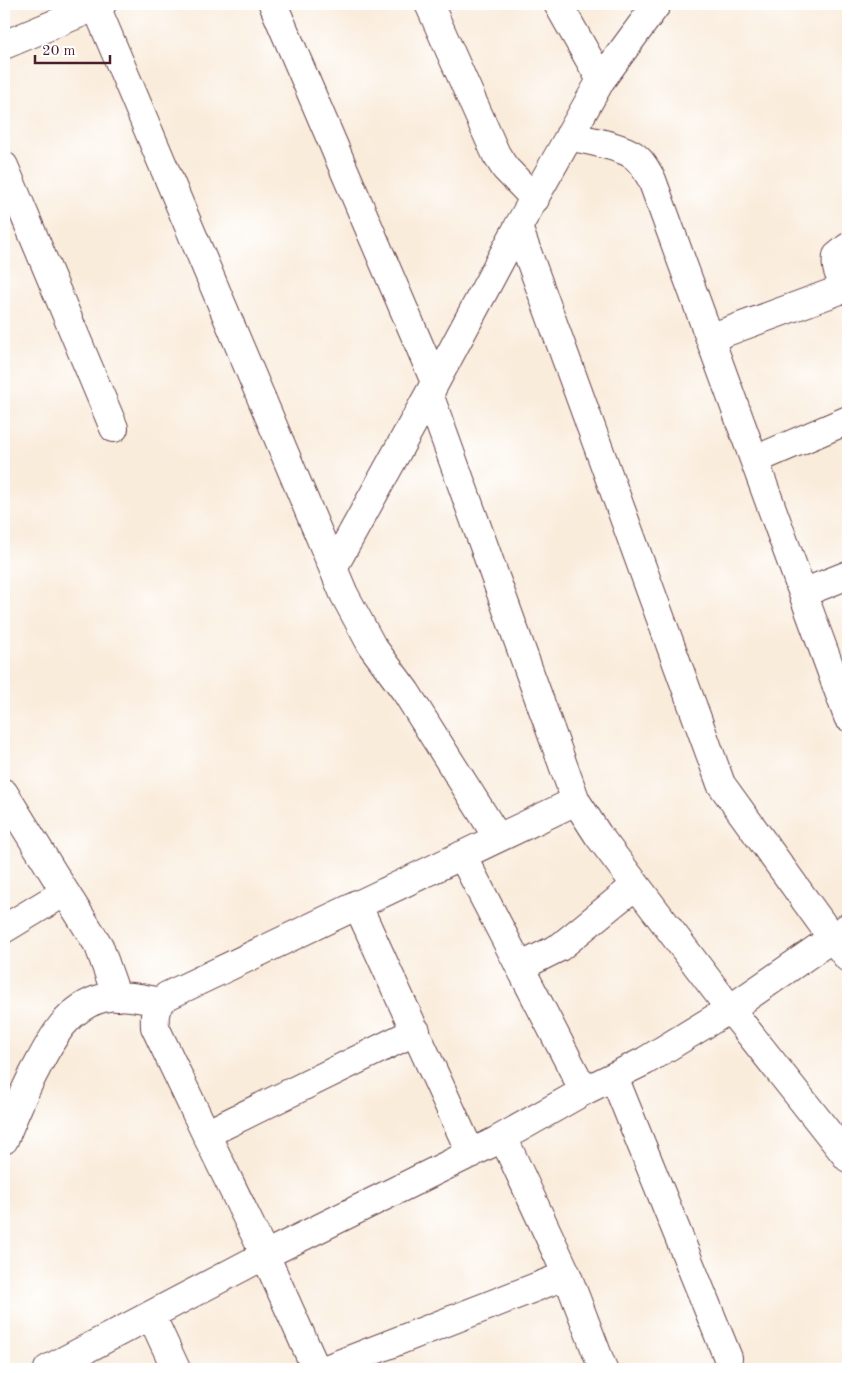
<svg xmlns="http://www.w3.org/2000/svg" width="852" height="1373" font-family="'Old Standard TT',serif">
  <rect width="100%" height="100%" fill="#fff"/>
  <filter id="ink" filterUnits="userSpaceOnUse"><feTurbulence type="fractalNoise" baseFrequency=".02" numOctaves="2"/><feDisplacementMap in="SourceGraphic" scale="10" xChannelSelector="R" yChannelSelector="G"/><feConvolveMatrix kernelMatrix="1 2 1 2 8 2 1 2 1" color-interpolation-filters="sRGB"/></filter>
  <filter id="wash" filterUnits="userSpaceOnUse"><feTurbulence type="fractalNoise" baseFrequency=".0096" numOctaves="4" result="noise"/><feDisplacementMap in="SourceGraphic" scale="20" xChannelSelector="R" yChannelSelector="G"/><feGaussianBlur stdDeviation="1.12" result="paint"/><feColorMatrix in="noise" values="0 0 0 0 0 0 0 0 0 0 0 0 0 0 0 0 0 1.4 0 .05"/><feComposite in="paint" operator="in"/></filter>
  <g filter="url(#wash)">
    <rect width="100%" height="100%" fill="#f9ecdb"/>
  </g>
  <g filter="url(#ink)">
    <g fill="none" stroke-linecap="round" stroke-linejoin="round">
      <defs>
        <path id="minor" d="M95,4L344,594L372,646L406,692L498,838
          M273,4L435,382
          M429,4L496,154L505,168L535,199
          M558,4L601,80
          M4,45L102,4
          M569,136C588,141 618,145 633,155C642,161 647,171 652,180L848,717
          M4,166L114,428
          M518,227L721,784L833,939L848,958
          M848,247L837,256C835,270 839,275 848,286
          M710,338L848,287
          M429,394L576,801L598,835L730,1009L848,1158
          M755,460L848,420
          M333,568L429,394L518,227L601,80L657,4
          M803,593L848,575
          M4,793L65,892L4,929
          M462,855L584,1091
          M65,892L99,946L117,997
          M357,904L471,1154
          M520,967L560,947L636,885
          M614,1077L728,1358
          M206,1134L416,1031
          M503,1137L567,1275L603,1369
          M4,1140C14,1115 24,1091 37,1067C52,1038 68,1007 103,998C122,994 141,998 160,1002
          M151,1315L176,1369
          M48,1369L265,1255L496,1141L584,1091L645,1061L730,1009L848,927
          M316,1369L265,1255L206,1134L155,1027C154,1013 155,1006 167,996L576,801
          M326,1369L567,1275"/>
      </defs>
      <!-- minor casing -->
      <use href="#minor" stroke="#643e45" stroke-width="30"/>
      <!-- minor -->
      <use href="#minor" stroke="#fff" stroke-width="28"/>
    </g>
  </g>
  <!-- margin -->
  <rect width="852" height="1373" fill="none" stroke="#fff" stroke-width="20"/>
  <!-- scale -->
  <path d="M35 55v8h75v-8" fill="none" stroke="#4a1f2b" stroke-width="2.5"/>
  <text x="42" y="55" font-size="15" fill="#4a1f2b" stroke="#ffffff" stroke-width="4" paint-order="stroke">20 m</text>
</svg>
